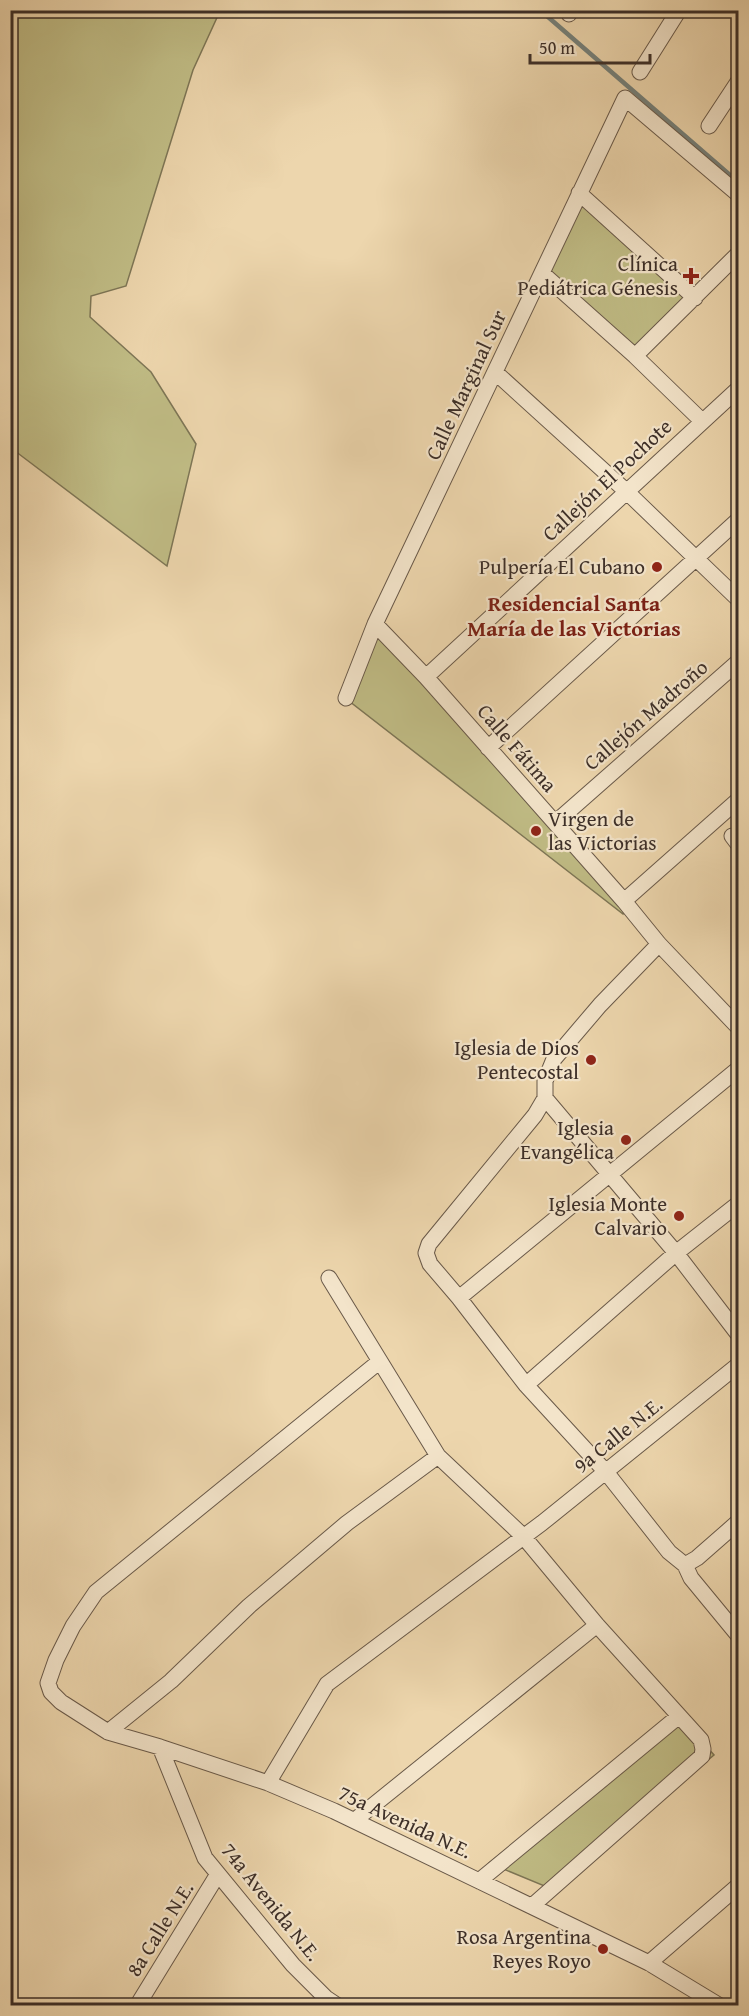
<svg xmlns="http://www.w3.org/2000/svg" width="749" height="2016" font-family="'Gentium Book Plus',serif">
  <rect width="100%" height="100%" fill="#edd6ad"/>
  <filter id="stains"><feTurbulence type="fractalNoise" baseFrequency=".00333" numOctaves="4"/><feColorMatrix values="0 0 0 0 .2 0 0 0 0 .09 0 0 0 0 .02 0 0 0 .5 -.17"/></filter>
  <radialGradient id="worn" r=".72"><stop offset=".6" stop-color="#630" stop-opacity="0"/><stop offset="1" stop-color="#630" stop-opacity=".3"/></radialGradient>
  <!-- green -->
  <path fill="#c0bc85" stroke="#7e7656" stroke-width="1.5" d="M12,10L220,11L193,70L126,286L91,296L90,317L151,372L196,444L167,566L11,448Z
    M578,196L695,298L635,356L543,274Z
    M379,628L626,904L623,914L349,701Z
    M677,1713L714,1755L554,1890L489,1863Z"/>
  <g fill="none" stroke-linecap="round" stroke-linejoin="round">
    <!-- stream -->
    <path stroke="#75817b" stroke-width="4.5" d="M540,10L738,182"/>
    <defs>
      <path id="minor" d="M569,14L571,10
        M640,72L679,10
        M709,126L738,82
        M579,193L695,298
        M542,273L635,356L702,421
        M635,356L738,254
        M495,372L626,491L738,599
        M375,624L426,677L624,901L659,944L738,1027
        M426,677L738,389
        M346,698L375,624L625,98L738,194
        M488,748L738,520
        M555,823L738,662
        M732,836L738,844
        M624,901L738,800
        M659,944L600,1005L554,1059L545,1081V1098L535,1115L429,1244L426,1253L430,1264L459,1298L526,1385L606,1472L669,1552L685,1565L691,1578L738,1635
        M545,1098L676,1253L738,1334
        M329,1278L438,1456L523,1536L597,1625L701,1740L703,1749L702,1756L532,1906
        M459,1298L738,1069
        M380,1361L96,1592L73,1626L56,1660L48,1683L51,1692L61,1702L108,1732L160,1747L268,1783L334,1811L649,1963L720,2006
        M526,1385L676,1253L738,1204
        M685,1565L697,1558L738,1522
        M108,1732L171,1681L249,1606L347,1523L438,1456
        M160,1747L205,1858L293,1965L326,1998L338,2006
        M268,1783L327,1684L542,1523L738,1365
        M355,1820L597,1625
        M479,1881L679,1716
        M649,1963L738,1886
        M137,2006L218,1874"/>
    </defs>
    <!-- minor casing -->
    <use href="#minor" stroke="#695949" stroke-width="17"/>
    <!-- minor -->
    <use href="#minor" stroke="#f3e4ca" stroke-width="15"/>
  </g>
  <!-- markers -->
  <g fill="#8f2418" stroke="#f3e4ca" stroke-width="2">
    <path d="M688 267h6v6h6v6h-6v6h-6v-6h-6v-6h6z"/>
    <circle cx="657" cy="567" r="6"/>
    <circle cx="536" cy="831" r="6"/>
    <circle cx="591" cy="1060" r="6"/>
    <circle cx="626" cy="1140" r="6"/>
    <circle cx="679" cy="1216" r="6"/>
    <circle cx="603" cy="1949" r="6"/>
  </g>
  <g text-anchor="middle" stroke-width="4.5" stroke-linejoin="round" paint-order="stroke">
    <!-- poi labels -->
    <g font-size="21" fill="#3d2f28" stroke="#f3e4ca" text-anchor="end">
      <text x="678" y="271">Clínica<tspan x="678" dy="24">Pediátrica Génesis</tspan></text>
      <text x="645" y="574">Pulpería El Cubano</text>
      <text x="548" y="826" text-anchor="start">Virgen de<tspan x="548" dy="24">las Victorias</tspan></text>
      <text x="579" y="1055">Iglesia de Dios<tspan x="579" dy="24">Pentecostal</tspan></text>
      <text x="614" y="1135">Iglesia<tspan x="614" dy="24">Evangélica</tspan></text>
      <text x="667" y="1211">Iglesia Monte<tspan x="667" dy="24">Calvario</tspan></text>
      <text x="591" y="1944">Rosa Argentina<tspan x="591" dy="24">Reyes Royo</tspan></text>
    </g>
    <!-- street labels -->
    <g font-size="21" fill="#3d2f28" stroke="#f3e4ca">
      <text transform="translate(466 385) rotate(-65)" y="7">Calle Marginal Sur</text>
      <text transform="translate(607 480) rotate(-43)" y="7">Callejón El Pochote</text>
      <text transform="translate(646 715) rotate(-41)" y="7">Callejón Madroño</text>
      <text transform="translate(517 748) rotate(49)" y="7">Calle Fátima</text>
      <text transform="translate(618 1435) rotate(-39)" y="7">9a Calle N.E.</text>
      <text transform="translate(405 1822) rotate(25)" y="7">75a Avenida N.E.</text>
      <text transform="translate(271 1902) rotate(51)" y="7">74a Avenida N.E.</text>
      <text transform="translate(160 1929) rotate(-58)" y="7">8a Calle N.E.</text>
    </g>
    <!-- neighbourhood labels -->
    <g font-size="22" font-weight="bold" fill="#7a1f14" stroke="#f3e4ca">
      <text x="574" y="611">Residencial Santa<tspan x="574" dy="25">María de las Victorias</tspan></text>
    </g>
  </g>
  <!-- margin -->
  <rect width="749" height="2016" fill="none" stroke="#edd6ad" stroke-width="36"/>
  <rect x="12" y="12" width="725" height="1992" fill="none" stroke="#3d2f28" stroke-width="3"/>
  <rect x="18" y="18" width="713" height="1980" fill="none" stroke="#3d2f28" stroke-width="1.5"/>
  <!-- scale -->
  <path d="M530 54v9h120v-9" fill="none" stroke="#3d2f28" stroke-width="3"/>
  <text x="539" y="54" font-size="18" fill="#3d2f28" stroke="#f3e4ca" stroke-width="4.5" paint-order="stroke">50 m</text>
  <rect width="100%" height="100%" filter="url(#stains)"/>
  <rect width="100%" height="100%" fill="url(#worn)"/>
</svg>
